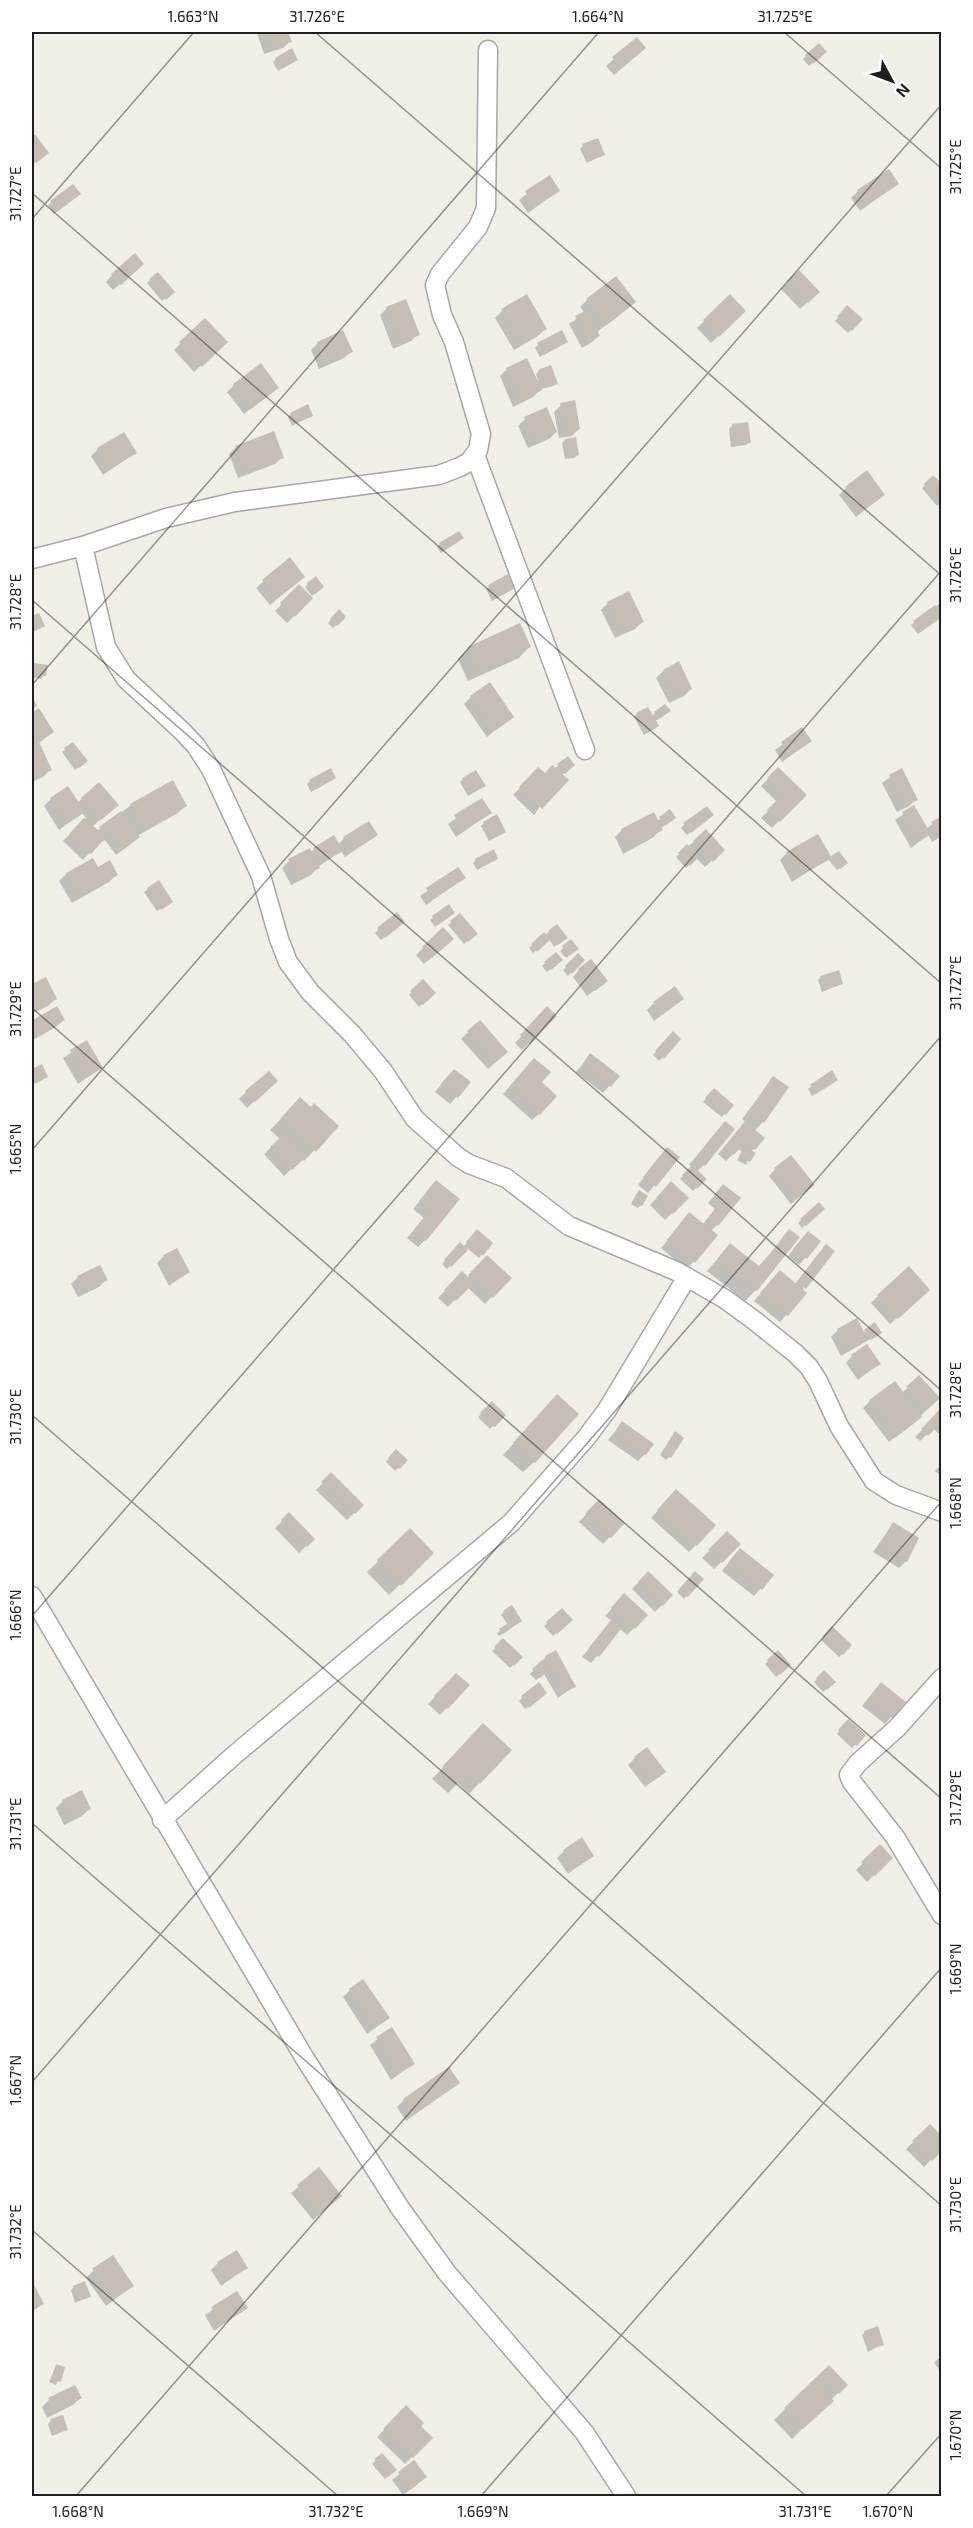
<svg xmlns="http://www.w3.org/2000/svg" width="973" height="2528" font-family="'Exo 2',sans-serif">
  <rect width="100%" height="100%" fill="#f1eee6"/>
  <!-- shadow -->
  <path fill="#0003" d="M259,32H287L290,41L283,48L264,54L257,33Z
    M637,39V55L614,75L606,66Z
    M819,45L825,52L809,66L803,59Z
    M276,59L296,60L278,71L273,62Z
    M34,137L44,156L32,164V139Z
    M583,146L603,154L587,163L580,149Z
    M549,177L558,191L528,213L519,200Z
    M897,184L860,211L851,198L858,191Z
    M72,186L76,197L54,214L48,205Z
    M135,271L113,290L106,282L112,275Z
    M799,272L818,292L800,309L781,289Z
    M158,274L173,292L162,301L147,283Z
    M526,296L545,329L538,336L514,350L495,318L502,311Z
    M730,296L744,311L711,343L697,328Z
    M587,300L627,309L597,332L599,335L592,342L582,348L569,324L585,313L580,307Z
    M847,307L861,319L848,333L835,321Z
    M387,308L418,334L411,341L393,349L380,315Z
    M205,320L226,342L194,372L174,350Z
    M566,342L540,357L535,348L538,345Z
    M318,343L351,351L344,358L319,369L311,350Z
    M526,360L536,381L538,380L536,374L539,371L556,383L553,386L541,389L533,397L513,407L500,376L507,369Z
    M234,385L277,388L244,414L227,392Z
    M561,405L579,429L572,436L559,438L554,412Z
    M291,414L312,415L292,426L288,417Z
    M525,419L556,432L549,439L528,448L518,426Z
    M732,426L749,442L746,445L731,447L729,429Z
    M565,440L578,455L574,458L565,459L562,443Z
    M236,447L282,457L275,464L238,478L229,454Z
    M98,449L135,453L103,475L91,456Z
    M933,478L942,502L937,506L922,488Z
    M846,488L883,495L856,517L839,495Z
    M462,538L441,553L437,547L440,544Z
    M289,559L296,583L270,605L256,588Z
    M507,576L514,588L492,601L486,589Z
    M308,584L319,590L312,596L305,587Z
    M299,586L311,598L287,623L275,611Z
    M942,602V615L918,634L911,625Z
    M608,603L642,622L635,629L615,638L601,610Z
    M339,611L344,617L333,628L328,623Z
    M38,615L40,628L33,632L32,618Z
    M529,647L519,658L468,681L458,659L469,648Z
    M34,664L44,675L41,679L32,677V667Z
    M663,671L691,689L684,696L669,703L656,678Z
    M471,697L512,717L487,737L464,704Z
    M39,710L52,732L38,744L50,770L43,777L32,782V747L34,746L32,741V715Z
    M655,713L666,714L654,722L657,726L654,729L644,735L634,717L637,714L652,717Z
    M802,730L810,741L782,762L775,750Z
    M73,744L83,764L75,770L62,752Z
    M573,765L562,775L534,815L513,795L538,769L544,775L558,766Z
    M778,769L804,795L772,828L761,818L777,802L761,786Z
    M901,770L916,799L909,806L897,812L882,783Z
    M335,778L311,792L307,784L310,781Z
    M463,779L484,786L468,796L460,782Z
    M51,799L77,803L82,799L110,811L92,827L97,831L131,805L185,806L178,813L137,836L131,844L116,855L105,840L98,844L83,860L63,841L86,818L82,813L59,830L44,806Z
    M482,800L490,813L456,837L448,824Z
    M914,807L926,829L942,817V836L932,842L928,835L911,848L895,820Z
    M670,812L671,821L661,828L654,837L623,854L615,837L622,830L653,814L657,821Z
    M709,818L687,835L681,828L684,825Z
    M484,823L501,834L489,841L481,826Z
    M706,831L723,850L705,867L696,858L686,868L676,857Z
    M376,835L345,857L341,851L318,867L311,875L291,885L282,868L289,861L310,850L311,852L314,849L338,845L344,838Z
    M817,836L831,859L839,853L843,866L837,870L828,859L792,882L780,860L787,853Z
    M92,860L97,869L116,875L109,882L72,903L59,881L66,874Z
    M476,860L493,861L477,870L473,863Z
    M458,869L464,878L426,905L420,896Z
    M158,882L168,904L157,911L144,892Z
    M396,914L400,925L381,940L375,933Z
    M460,915L476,934L464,944L448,925Z
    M450,916L435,927L430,920L433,917Z
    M443,929L445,946L424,964L416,955Z
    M549,932L563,940L554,947L549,939L533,953L529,948Z
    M571,941L574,952L566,958L560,951Z
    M556,954L561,960L547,972L542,966Z
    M578,955L583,960L568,976L563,970Z
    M579,970L599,987L587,996L573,977Z
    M821,977L841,984L822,992L818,980Z
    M45,979L55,999L48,1006L32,1014V986Z
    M423,981L434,993L419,1007L409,995Z
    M682,999L654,1021L647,1010L654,1003Z
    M547,1009L555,1016L522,1050L515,1043Z
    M63,1020L56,1027L33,1040L32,1023L34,1021Z
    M479,1022L499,1059L488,1069L461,1039Z
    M673,1034L679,1039L659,1061L653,1055Z
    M87,1042L101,1068L78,1084L63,1058Z
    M591,1055L618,1076L603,1093L576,1072Z
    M528,1067L540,1082L539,1114L532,1120L503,1094Z
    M33,1070L46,1077L35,1084L32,1077Z
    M831,1073L833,1083L812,1096L808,1089Z
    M447,1077L469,1083L450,1104L435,1092Z
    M773,1078L763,1122L754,1131L763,1138L751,1152L746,1165L737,1160L742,1152L738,1149L726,1161L718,1154L746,1122L742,1119Z
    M269,1088L247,1108L239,1099L246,1092Z
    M714,1090L732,1105L722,1117L703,1102Z
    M290,1110L337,1127L304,1161L302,1159L284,1176L264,1154L280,1139L270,1130Z
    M718,1130L704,1165L696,1172L704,1179L693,1191L680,1179L692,1167L689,1165Z
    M661,1156L678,1157L648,1193L638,1185Z
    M775,1169L813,1185L791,1204L769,1176Z
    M436,1182L425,1240L418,1247L407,1238L424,1218L413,1209Z
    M672,1183L687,1198L665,1220L650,1205Z
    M723,1186L717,1225L711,1231L716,1236L687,1269L661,1248L683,1221L702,1225L715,1209L708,1203Z
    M636,1195L641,1205L638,1208L631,1204Z
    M819,1204L823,1209L802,1228L798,1223Z
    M477,1231L491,1244L479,1258L467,1248L447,1269L442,1264L460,1244L463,1247Z
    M790,1231L756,1290L745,1301L707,1271L730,1245L758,1267Z
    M801,1240L819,1242L799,1265L788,1256Z
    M819,1253L802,1291L805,1293L780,1322L754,1301L773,1279L795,1284Z
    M164,1256L188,1272L169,1286L157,1263Z
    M487,1257L509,1278L485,1304L467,1287L448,1307L438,1298L462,1273L467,1278Z
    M78,1277L106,1280L99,1287L78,1297L71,1284Z
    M878,1296L921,1297L890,1324L871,1303Z
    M838,1330L863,1333L865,1331L877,1335L841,1356L831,1337Z
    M852,1356L879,1363L858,1380L846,1363Z
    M919,1377L938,1398L913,1424L889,1442L863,1408L870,1401L902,1393Z
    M492,1403L504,1415L490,1429L478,1417Z
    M547,1407L534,1462L523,1472L503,1455Z
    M942,1410V1437L933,1428L920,1441L915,1437Z
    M622,1423L645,1454L638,1461L608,1440Z
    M673,1436L669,1457L666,1460L660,1455Z
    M396,1451L406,1460L395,1471L386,1462Z
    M942,1464V1477L935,1471Z
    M331,1475L362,1505L347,1520L316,1490Z
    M669,1498L696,1545L689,1552L651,1518Z
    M599,1501L623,1523L603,1544L579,1522Z
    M289,1514L313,1539L299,1553L275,1528Z
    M893,1524L906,1561L899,1568L873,1552Z
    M410,1530L432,1553L389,1595L367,1572Z
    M727,1533L739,1544L714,1569L702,1558Z
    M733,1557L772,1575L754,1596L722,1571Z
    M648,1573L671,1596L655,1612L632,1589Z
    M695,1573L702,1579L684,1599L677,1592Z
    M620,1600L646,1615L627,1635L620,1629L591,1663L582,1657L612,1621L605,1616Z
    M561,1610L571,1620L553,1636L544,1626Z
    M504,1612L517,1623L499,1636L497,1633L508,1625L501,1615Z
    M832,1629L850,1646L839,1657L821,1640Z
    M503,1640L521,1657L510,1668L492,1651Z
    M546,1657L574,1686L558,1698L544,1674L536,1680L530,1674Z
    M768,1661L789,1665L776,1677L765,1664Z
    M824,1672L834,1682L823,1692L814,1682Z
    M456,1675L468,1685L440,1715L428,1704Z
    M539,1685L543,1696L525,1709L519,1701Z
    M874,1691L904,1702L885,1724L862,1706Z
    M848,1721L864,1735L852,1748L837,1734Z
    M473,1736L479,1783L469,1794L458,1783L448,1793L432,1779Z
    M635,1758L657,1778L645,1787L628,1765Z
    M63,1801L89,1809L82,1816L64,1825L56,1808Z
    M880,1846L891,1858L867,1882L856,1870Z
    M564,1851L592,1855L568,1874L557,1858Z
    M350,1990L388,2018L367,2034L343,1997Z
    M391,2029L413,2064L391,2080L370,2045Z
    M458,2083L406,2121L397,2107L404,2100Z
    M930,2126L942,2149L924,2167L906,2149Z
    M319,2170L333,2203L313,2220L291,2193Z
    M218,2263L246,2268L221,2286L211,2270Z
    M93,2271L132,2286L106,2306L86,2278Z
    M32,2284L42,2304L32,2312Z
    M74,2287L89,2296L75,2303L71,2290Z
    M237,2293L246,2308L214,2331L205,2315Z
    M865,2332L882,2344L868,2352L862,2335Z
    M941,2356H942V2373L934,2363Z
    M57,2365L63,2368L56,2385L49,2382Z
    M829,2367L846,2385L792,2439L774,2420Z
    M80,2398L73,2405L47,2418L42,2407L49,2400Z
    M406,2408L419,2426L431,2438L405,2464L377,2437Z
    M51,2421L66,2430L52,2436L48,2424Z
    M382,2455L395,2469L385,2479L372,2464Z
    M414,2462L418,2484L403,2495L392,2480Z"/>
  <!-- building -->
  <path fill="#c6bdb5" d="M265,32H288L292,42L271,48Z
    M637,37L646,48L621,69L612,57Z
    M819,43L827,52L813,64L805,55Z
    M292,48L298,60L282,69L275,58Z
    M35,134L49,153L36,163L32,156V137Z
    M598,138L605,155L590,161L582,144Z
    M889,169L899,184L867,205L857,190Z
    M550,175L560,191L535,207L525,191Z
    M73,184L81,194L57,212L50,201Z
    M135,253L144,264L121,285L111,274Z
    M799,270L820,292L808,303L787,281Z
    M158,272L175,292L166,300L149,279Z
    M616,276L636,302L607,325L586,299Z
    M527,294L547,329L521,344L501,309Z
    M730,294L746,311L719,337L703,320Z
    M406,299L420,335L400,343L386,307Z
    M847,305L863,319L852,331L837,317Z
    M587,310L600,336L589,342L575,316Z
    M205,318L228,342L202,367L179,342Z
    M343,330L353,352L326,364L317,342Z
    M562,330L568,342L544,355L537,343Z
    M527,358L542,390L521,401L506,368Z
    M261,363L279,388L251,409L233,384Z
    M551,365L558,384L545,388L538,370Z
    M575,400L580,429L566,432L560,403Z
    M308,404L313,416L295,424L290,413Z
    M547,407L557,432L535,442L524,417Z
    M748,422L751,443L734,445L732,424Z
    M274,431L284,458L245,472L235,446Z
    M124,432L137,453L110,469L97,448Z
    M576,437L579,455L568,457L565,439Z
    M867,470L885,495L863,511L845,487Z
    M933,475L942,484V504L924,484Z
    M459,531L464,538L444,551L439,543Z
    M290,557L305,577L277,599L262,580Z
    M508,574L515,588L495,599L488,585Z
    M316,576L324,587L315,594L307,583Z
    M299,584L313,598L295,617L280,603Z
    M629,591L644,622L622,632L607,602Z
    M935,605L942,617L921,632L913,621Z
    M339,609L346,617L337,626L330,619Z
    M39,613L45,626L37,630L32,616Z
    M520,623L531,647L479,672L468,647Z
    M679,661L692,689L677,697L663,670Z
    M34,663L48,665L46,676L32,674Z
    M490,682L514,717L495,731L470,696Z
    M32,695L37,706L32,709Z
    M665,704L671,711L659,719L654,712Z
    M648,707L659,726L647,733L636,713Z
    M39,708L54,732L42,740L32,723V713Z
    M802,727L812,741L790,756L781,742Z
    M39,742L52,770L37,777L32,765V746Z
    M73,742L88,761L79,768L64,748Z
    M568,756L575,765L565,774L557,764Z
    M552,765L569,780L542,809L519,787L538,767L545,773Z
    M778,767L807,795L780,822L767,810L783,794L767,778Z
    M331,768L336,778L315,790L309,780Z
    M902,768L918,800L904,806L889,775Z
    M476,770L486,786L471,794L462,778Z
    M173,780L187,806L144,830L130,804Z
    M99,782L119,805L101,820L81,798Z
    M68,786L85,812L67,824L50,798Z
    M482,798L492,813L463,831L454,815Z
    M914,805L931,834L918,842L902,812Z
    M707,806L714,815L691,833L683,823Z
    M670,809L676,818L665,826L659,817Z
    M121,811L140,837L124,849L113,834L106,838L99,827Z
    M654,812L663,830L630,848L621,829Z
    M497,814L506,832L493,839L483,822Z
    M942,816V834L939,836L931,822Z
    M84,818L106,837L91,854L69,834Z
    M369,821L378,835L352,852L343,837Z
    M706,829L725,850L713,862L693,841Z
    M818,834L832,858L800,876L786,852Z
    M334,835L343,851L322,863L313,848Z
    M687,844L699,857L690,866L678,853Z
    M310,848L320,868L298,879L288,859Z
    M494,849L498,859L480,868L475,859Z
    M839,851L848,863L840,869L831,856Z
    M93,858L98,867L110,860L118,875L79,897L66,873Z
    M458,867L466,878L433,899L426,888Z
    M159,880L173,902L161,910L147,888Z
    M449,904L455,913L438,925L432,916Z
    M397,912L405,922L385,938L377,928Z
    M460,913L478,934L468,942L450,921Z
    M557,924L568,938L558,945L548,931Z
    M443,927L454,939L432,958L422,947Z
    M544,932L550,940L537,952L531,944Z
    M571,939L579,949L569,956L562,946Z
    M556,952L563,960L551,970L544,962Z
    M578,953L585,960L572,974L565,966Z
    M591,959L608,981L595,991L578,969Z
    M839,970L843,984L825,990L820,976Z
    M46,977L57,999L32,1012V993L34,992L32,984Z
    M423,979L436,993L423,1005L410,991Z
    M675,986L684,999L662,1015L653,1002Z
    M57,1006L65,1020L41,1034L33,1020Z
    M547,1006L557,1016L530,1044L520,1035Z
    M480,1020L508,1052L495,1063L467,1031Z
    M673,1031L681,1039L664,1059L655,1051Z
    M87,1040L103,1068L85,1078L70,1050Z
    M590,1053L620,1076L611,1087L582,1065Z
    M534,1058L551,1072L542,1082L557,1096L540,1115L509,1087Z
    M42,1064L48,1077L38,1082L32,1069Z
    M454,1069L471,1082L458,1098L441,1084Z
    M832,1070L838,1080L816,1094L810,1085Z
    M269,1071L278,1081L255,1102L245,1091Z
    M773,1076L789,1087L764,1123L748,1112Z
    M714,1088L734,1105L726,1115L705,1098Z
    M300,1097L311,1107L314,1103L339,1126L316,1152L280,1119Z
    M725,1121L735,1129L705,1166L695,1158Z
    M745,1121L765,1138L755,1150L745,1142L734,1155L724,1147Z
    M284,1134L306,1157L292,1170L270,1147Z
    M667,1147L680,1157L656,1187L643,1177Z
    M745,1147L756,1153L750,1162L739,1156Z
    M791,1155L815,1185L798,1198L774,1168Z
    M692,1165L707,1179L697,1189L682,1175Z
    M436,1180L460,1199L426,1241L413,1231L430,1210L419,1201Z
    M671,1181L689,1198L673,1214L656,1198Z
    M723,1184L741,1198L718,1226L708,1218L721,1201L714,1195Z
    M639,1190L648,1196L642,1206L633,1200Z
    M819,1202L825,1209L806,1226L800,1219Z
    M689,1212L718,1235L695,1263L667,1240Z
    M477,1229L493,1243L483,1256L466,1242Z
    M789,1229L800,1237L757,1291L717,1259L730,1243L760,1267Z
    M808,1231L821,1241L807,1259L793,1249Z
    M460,1242L468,1250L451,1267L444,1260Z
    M826,1244L835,1251L806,1289L797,1282Z
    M177,1248L190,1272L177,1280L163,1255Z
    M487,1255L512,1278L493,1298L468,1275Z
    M100,1265L108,1280L85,1291L77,1276Z
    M909,1266L930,1290L898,1319L877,1295Z
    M780,1270L807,1293L788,1316L760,1293Z
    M462,1271L474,1283L456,1301L444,1290Z
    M857,1318L868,1340L848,1351L837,1329Z
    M875,1322L882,1333L871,1340L864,1330Z
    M867,1344L881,1364L865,1374L851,1355Z
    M919,1375L940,1398L927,1410L906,1387Z
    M895,1381L922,1417L896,1437L869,1400Z
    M557,1394L579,1414L535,1463L513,1443Z
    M492,1401L506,1415L495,1427L480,1413Z
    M942,1407V1422L928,1436L921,1429Z
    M622,1421L654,1444L646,1455L614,1433Z
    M675,1431L684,1438L671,1458L662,1452Z
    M396,1449L408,1460L400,1469L388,1458Z
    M331,1472L364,1505L355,1514L321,1482Z
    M676,1489L716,1525L697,1546L657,1510Z
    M599,1499L625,1523L611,1538L585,1514Z
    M289,1512L315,1539L307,1547L281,1520Z
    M893,1522L919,1538L907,1562L879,1545Z
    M410,1528L434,1553L401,1586L377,1560Z
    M727,1531L741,1544L722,1563L708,1550Z
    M740,1548L774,1575L762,1590L728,1563Z
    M648,1571L673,1595L663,1606L638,1582Z
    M695,1571L704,1579L688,1597L679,1589Z
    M624,1593L648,1615L635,1629L611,1608Z
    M512,1605L522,1621L503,1634L499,1629L511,1621L503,1611Z
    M562,1608L573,1620L557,1634L546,1622Z
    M611,1620L621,1629L599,1657L588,1649Z
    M832,1626L852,1645L843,1655L823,1636Z
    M503,1638L523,1657L514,1666L494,1647Z
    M556,1650L576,1687L565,1692L545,1656Z
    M778,1650L791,1665L780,1675L767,1660Z
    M542,1660L551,1669L540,1678L532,1669Z
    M824,1670L836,1682L827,1690L816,1678Z
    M456,1673L470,1685L448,1709L434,1696Z
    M539,1682L547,1693L529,1708L521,1696Z
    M881,1682L906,1702L893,1718L868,1699Z
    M848,1719L866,1735L857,1746L838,1730Z
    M483,1723L512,1750L480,1784L470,1773L460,1784L442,1767Z
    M647,1747L666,1772L652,1782L634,1757Z
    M82,1790L91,1809L71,1819L62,1800Z
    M582,1837L594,1856L576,1868L563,1850Z
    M880,1844L893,1858L875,1876L861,1862Z
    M363,1979L390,2018L375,2028L349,1989Z
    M392,2027L415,2064L398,2074L376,2037Z
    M449,2067L460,2083L414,2115L403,2099Z
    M930,2124L942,2136V2151L932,2161L912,2141Z
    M319,2167L342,2196L320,2214L297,2185Z
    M237,2250L248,2268L228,2280L217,2262Z
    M113,2255L134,2286L113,2300L92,2269Z
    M32,2281L44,2304L32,2310Z
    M85,2281L91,2297L79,2301L73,2286Z
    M237,2291L248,2308L222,2325L211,2307Z
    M878,2326L884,2345L871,2349L864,2331Z
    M56,2364L65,2367L61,2382L51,2379Z
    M829,2365L848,2385L839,2394L825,2379L819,2385L834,2401L803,2429L784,2408Z
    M75,2385L82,2398L55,2412L48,2398Z
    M406,2405L424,2423L421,2426L433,2438L413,2458L383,2429Z
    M63,2415L68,2430L55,2434L50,2419Z
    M382,2453L397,2470L388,2477L374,2459Z
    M414,2460L427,2477L411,2489L398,2472Z"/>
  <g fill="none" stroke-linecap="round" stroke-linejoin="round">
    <defs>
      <path id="street" d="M475,455L585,750
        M83,546L166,518L235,502L439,475L460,467L469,462L478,450L481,434L454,342L442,315L435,285L440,274L478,227L486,208L488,50
        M32,559L83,546L106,647L126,679L183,732L196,746L211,769L261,876L279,939L288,962L310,992L352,1034L383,1071L415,1119L458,1157L469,1164L506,1178L569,1226L676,1271L725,1299L755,1321L795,1353L809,1367L818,1381L839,1426L874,1481L896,1495L942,1512
        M32,1596L304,2057L400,2208L447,2273L584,2432L626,2496
        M942,1678L897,1728L858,1763L849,1775L852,1782L895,1837L942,1915
        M162,1820L232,1757L511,1523L586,1438L607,1410L687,1277"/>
    </defs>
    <!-- street casing -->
    <use href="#street" stroke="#a7a7a7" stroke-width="21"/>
    <!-- street -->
    <use href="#street" stroke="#fff" stroke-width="18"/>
  </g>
  <!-- ticks -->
  <path fill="none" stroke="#202020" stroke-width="1.5" stroke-opacity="0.45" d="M315,32L942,576M784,32L942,169M32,193L942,984M32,219L194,32M32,600L942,1391M32,685L599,32M32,1008L942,1799M32,1150L942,104M32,1415L942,2206M32,1616L942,570M32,1823L806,2496M32,2082L942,1035M32,2230L338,2496M76,2496L942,1501M481,2496L942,1967M886,2496L942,2433"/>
  <!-- border -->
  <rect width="973" height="2528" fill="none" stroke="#ffffff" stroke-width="66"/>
  <!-- north arrow -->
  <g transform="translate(892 81) rotate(131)" stroke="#ffffff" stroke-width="4.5" paint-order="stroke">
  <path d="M0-4.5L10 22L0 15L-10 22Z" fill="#202020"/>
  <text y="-9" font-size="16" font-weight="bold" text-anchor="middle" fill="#202020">N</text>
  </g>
  <rect x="33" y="33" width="907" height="2462" fill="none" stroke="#202020" stroke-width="2"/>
  <g font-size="15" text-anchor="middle" fill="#202020">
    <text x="193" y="22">1.663°N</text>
    <text x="317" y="22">31.726°E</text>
    <text x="598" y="22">1.664°N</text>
    <text x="785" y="22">31.725°E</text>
    <text transform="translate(956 167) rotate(-90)" y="5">31.725°E</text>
    <text transform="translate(16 194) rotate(-90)" y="5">31.727°E</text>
    <text transform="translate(956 575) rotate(-90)" y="5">31.726°E</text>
    <text transform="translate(16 602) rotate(-90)" y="5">31.728°E</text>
    <text transform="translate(956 983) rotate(-90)" y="5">31.727°E</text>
    <text transform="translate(16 1009) rotate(-90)" y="5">31.729°E</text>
    <text transform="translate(16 1149) rotate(-90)" y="5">1.665°N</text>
    <text transform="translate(956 1390) rotate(-90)" y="5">31.728°E</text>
    <text transform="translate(16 1417) rotate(-90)" y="5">31.730°E</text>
    <text transform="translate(956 1503) rotate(-90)" y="5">1.668°N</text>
    <text transform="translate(16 1615) rotate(-90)" y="5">1.666°N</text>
    <text transform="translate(956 1798) rotate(-90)" y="5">31.729°E</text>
    <text transform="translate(16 1824) rotate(-90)" y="5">31.731°E</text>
    <text transform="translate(956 1969) rotate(-90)" y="5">1.669°N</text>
    <text transform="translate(16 2080) rotate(-90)" y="5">1.667°N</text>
    <text transform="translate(956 2205) rotate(-90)" y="5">31.730°E</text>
    <text transform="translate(16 2232) rotate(-90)" y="5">31.732°E</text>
    <text transform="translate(956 2435) rotate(-90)" y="5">1.670°N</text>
    <text x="78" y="2517">1.668°N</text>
    <text x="336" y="2517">31.732°E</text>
    <text x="483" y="2517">1.669°N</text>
    <text x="805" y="2517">31.731°E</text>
    <text x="888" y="2517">1.670°N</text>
  </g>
</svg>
